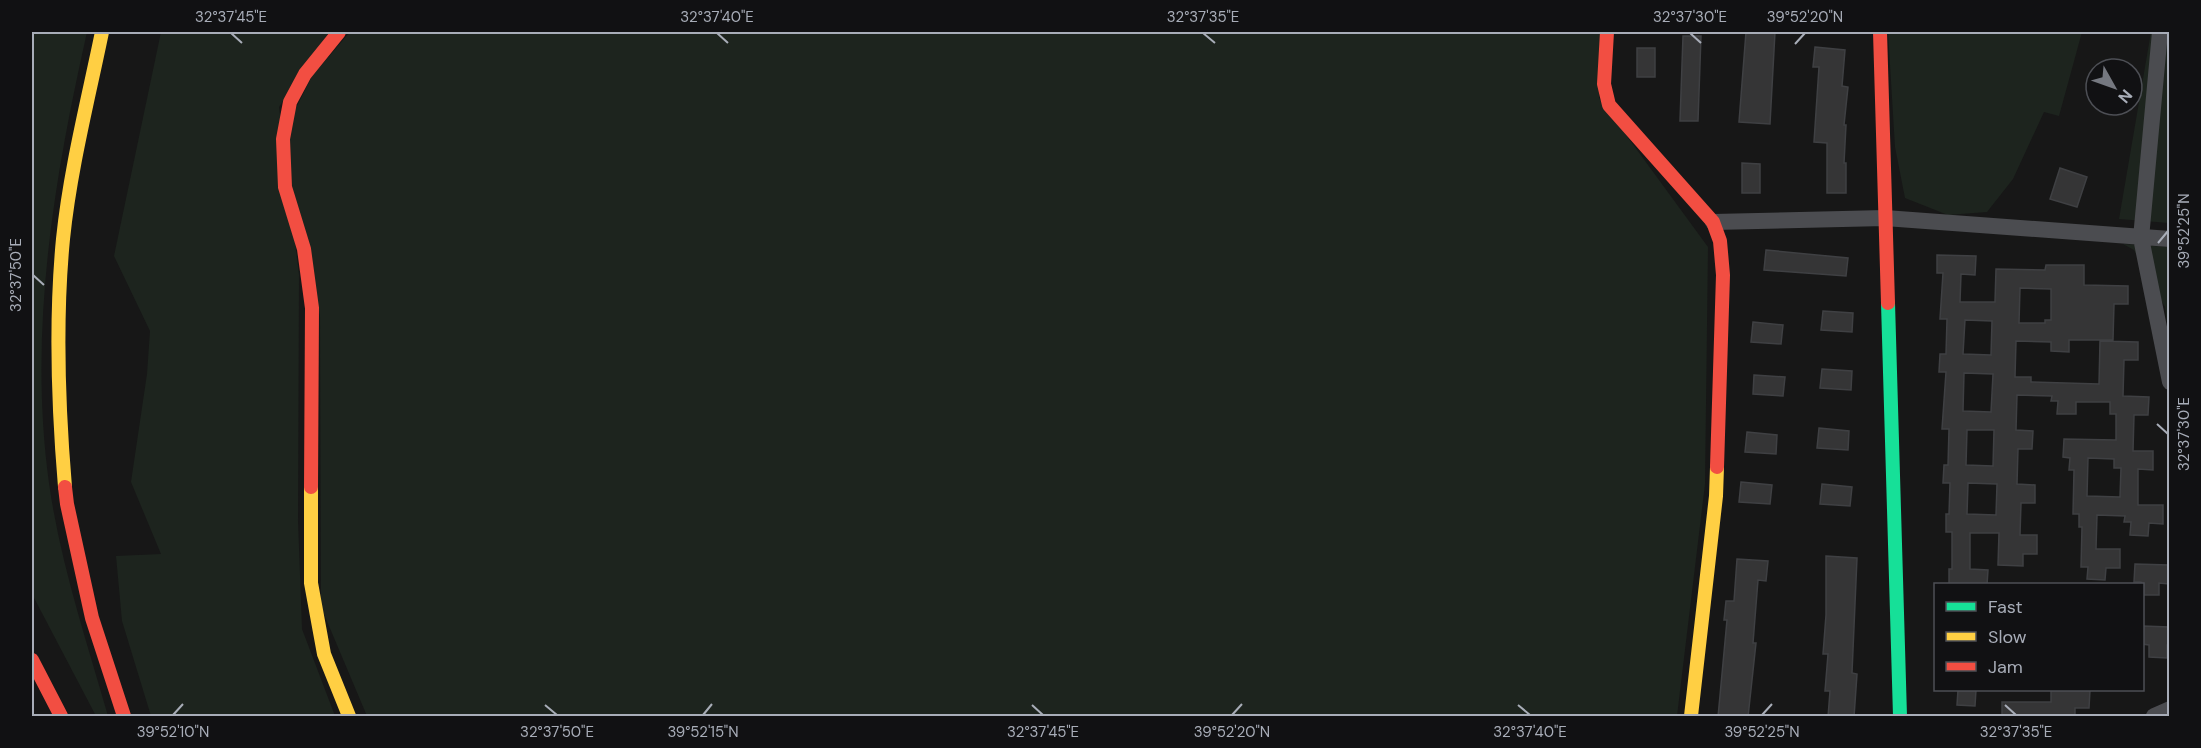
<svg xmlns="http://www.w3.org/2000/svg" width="2201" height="748" font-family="'DM Sans',sans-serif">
  <rect width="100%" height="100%" fill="#171717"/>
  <!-- green -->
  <path fill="#1d241e" d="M32,32H87C54,179 28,331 49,483C60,562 86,639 108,716H96L32,594Z
    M161,32H329L279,107L299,275L298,521L302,629L335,716H151L122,621L116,556L161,554L131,482L147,374L150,331L114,256Z
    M350,32H1602L1599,98L1708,247L1705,484L1677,716H367L321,607L320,316L288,167V124L312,76Z
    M1888,32H2082L2059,116L2044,112L2013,179L1987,212L1948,215L1905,198L1895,147Z
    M2151,32H2169V223L2119,219Z
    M2123,244L2169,247V338L2165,307L2134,250Z"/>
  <!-- building -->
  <path fill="#353536" stroke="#3f4043" stroke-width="1.5" fill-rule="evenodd" d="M1746,32H1775L1770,124L1739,122Z
    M1683,36H1701L1698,121H1680Z
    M1815,47L1845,50L1842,86L1848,87L1844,125H1846L1844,163H1846V193H1827V143L1814,142L1819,67H1813Z
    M1637,48H1655V77H1637Z
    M1742,163L1760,164V193H1742Z
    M2060,168L2087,177L2077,207L2050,199Z
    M1766,250L1848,258L1846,276L1764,270Z
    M1937,255L1976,256L1975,275L1961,274L1960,302H1995L1996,269L2045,270L2046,265H2084V285L2128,286V304H2114L2113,340H2069V352L2051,351V342L2016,341L2015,377H2031V382L2099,384L2100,341L2138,342V360H2124L2123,396L2149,397L2148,415H2134L2133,451H2153V470L2138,469V505H2163V524L2149,523L2148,536L2130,535L2131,522H2124L2125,516L2097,515L2096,549H2120V568H2106L2105,580L2087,579L2088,567H2081L2082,527H2079V514H2073L2074,470H2069L2070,458L2063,457L2064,439L2116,440V414H2110V402H2076V414H2057L2058,401H2051L2052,396L2017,395L2016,430L2033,431L2032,449H2018L2017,484L2035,485V503H2021L2020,535H2037V554H2023V566L1998,565L1999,533H1970V569L1988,570L1987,585H1949V569H1952V532H1946V514H1949L1950,483H1943L1944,465H1948L1949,429H1942L1946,372H1939L1940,354H1946L1947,319H1940L1943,273H1937ZM2020,288L2051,289V320H2045V323H2019ZM1965,320L1992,321L1991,355L1963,354ZM1964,373L1993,374L1991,412L1963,411ZM1967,430H1994L1993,466L1966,465ZM2088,458L2114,459V468H2121L2120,497L2087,496ZM1968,483L1997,484L1996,515L1967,514Z
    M1823,311L1853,313L1852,332L1821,330Z
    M1753,322L1783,325L1781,344L1751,342Z
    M1822,369L1852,371L1851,390L1820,388Z
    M1754,375L1785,377L1783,396L1753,394Z
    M1819,428L1849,431L1848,450L1817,448Z
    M1747,432L1777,435L1776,454L1745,452Z
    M1741,482L1772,485L1770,504L1739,502Z
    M1822,484L1852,487L1850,506L1820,504Z
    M1826,556L1857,558L1852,673L1857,674L1854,717H1828L1830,691H1825L1828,654H1823L1826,615Z
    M1737,559L1768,561L1766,581L1758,580L1753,643H1756L1748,717H1718L1727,620H1724L1726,601H1734Z
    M2135,564L2169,565V584L2159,583V595H2142V585L2141,582H2134Z
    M2143,626L2169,627V645H2167V658L2149,657V645L2142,644Z
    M1958,690H1976L1975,706L1957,705Z
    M2051,690H2090L2089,708H2075V717H2002V702H2051Z"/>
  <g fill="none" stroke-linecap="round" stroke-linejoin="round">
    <!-- street -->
    <path stroke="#4b4c50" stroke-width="16" d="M2160,32L2141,238L2170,382
      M1713,222L1885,218L2170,239
      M2154,716L2170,709"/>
    <!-- fast -->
    <path stroke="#16e098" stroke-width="14" d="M1888,303L1900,716"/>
    <!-- slow -->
    <path stroke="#ffcf43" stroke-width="14" d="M65,487C58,404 55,322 63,239C70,170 88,100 102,32
      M311,487V583L324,654L349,716
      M1691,716L1716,496L1717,467"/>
    <!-- jam -->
    <path stroke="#f24e42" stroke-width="14" d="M1607,32L1604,84L1609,105L1713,222L1720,241L1723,275L1717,467
      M1880,32L1888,303
      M65,487L67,504L92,618L124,716
      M311,487L312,308L304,249L285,187L283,139L290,102L305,74L339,32
      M32,660L61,716"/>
  </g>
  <!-- ticks -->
  <path fill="none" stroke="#a8adb8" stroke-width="2" d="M231,33L242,43M717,33L728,43M1203,33L1215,43M1690,33L1701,43M1795,44L1805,33M2158,243L2168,231M33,275L44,285M2157,424L2168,434M545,705L557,715M1032,705L1043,715M1518,705L1530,715M2005,705L2016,715M173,715L183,704M703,715L712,704M1232,715L1242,704M1762,715L1772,704"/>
  <!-- border -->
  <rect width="2201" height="748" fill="none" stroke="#111113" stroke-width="66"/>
  <!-- legend -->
  <rect x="1934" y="583" width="210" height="108" fill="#111113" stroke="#4d4f55" stroke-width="1.5"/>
  <rect x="1946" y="602" width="30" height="9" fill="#16e098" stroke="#4d4f55" stroke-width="1.5"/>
  <text x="1988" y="613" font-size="18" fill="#a8adb8">Fast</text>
  <rect x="1946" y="632" width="30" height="9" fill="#ffcf43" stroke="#4d4f55" stroke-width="1.5"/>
  <text x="1988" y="643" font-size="18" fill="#a8adb8">Slow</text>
  <rect x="1946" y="662" width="30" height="9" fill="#f24e42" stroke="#4d4f55" stroke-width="1.5"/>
  <text x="1988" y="673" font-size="18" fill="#a8adb8">Jam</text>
  <!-- north arrow -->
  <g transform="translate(2114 87) rotate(130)"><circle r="28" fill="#111113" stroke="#4d4f55" stroke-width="1.5"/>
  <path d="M0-4.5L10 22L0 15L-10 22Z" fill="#757880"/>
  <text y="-9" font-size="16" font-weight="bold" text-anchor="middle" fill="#a8adb8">N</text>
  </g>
  <rect x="33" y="33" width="2135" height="682" fill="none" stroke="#a8adb8" stroke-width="2"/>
  <g font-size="15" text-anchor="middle" fill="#a8adb8">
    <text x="231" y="22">32°37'45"E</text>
    <text x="717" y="22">32°37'40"E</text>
    <text x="1203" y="22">32°37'35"E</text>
    <text x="1690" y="22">32°37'30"E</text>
    <text x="1805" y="22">39°52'20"N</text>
    <text transform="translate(2184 231) rotate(-90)" y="5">39°52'25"N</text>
    <text transform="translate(16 275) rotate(-90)" y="5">32°37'50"E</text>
    <text transform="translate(2184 434) rotate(-90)" y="5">32°37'30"E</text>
    <text x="173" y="737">39°52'10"N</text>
    <text x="557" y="737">32°37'50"E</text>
    <text x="703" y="737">39°52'15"N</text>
    <text x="1043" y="737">32°37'45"E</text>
    <text x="1232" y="737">39°52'20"N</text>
    <text x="1530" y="737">32°37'40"E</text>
    <text x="1762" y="737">39°52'25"N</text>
    <text x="2016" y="737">32°37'35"E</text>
  </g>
</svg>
